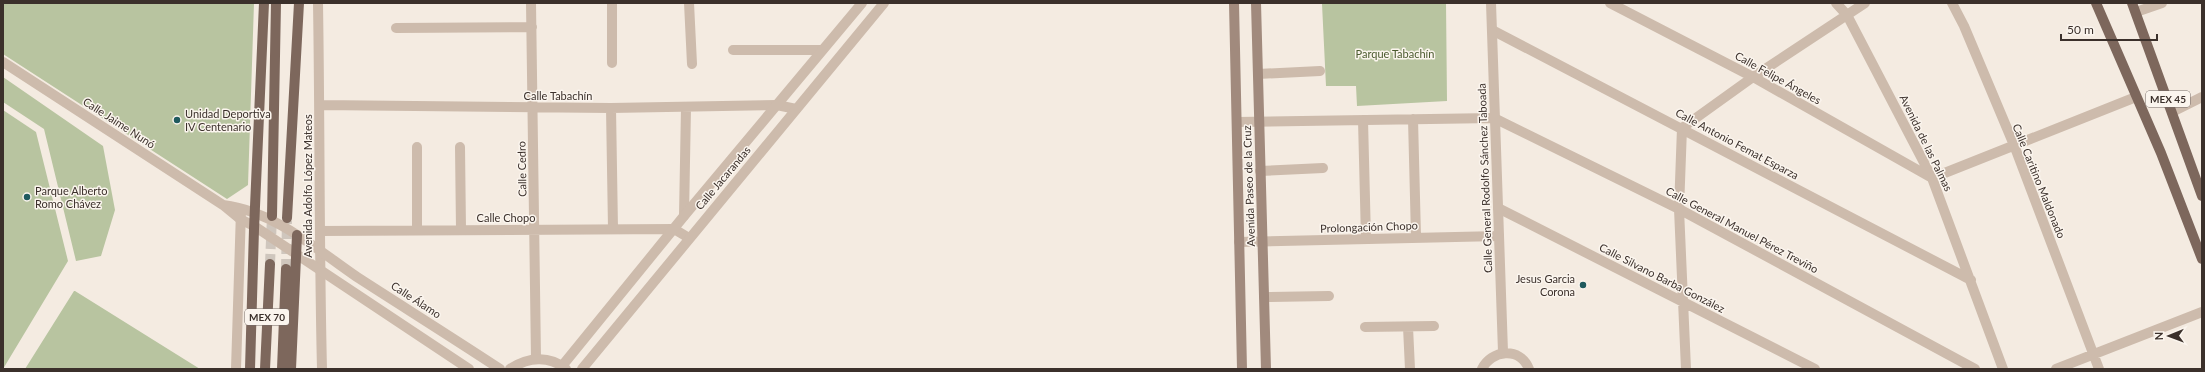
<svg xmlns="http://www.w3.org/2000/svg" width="2205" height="372" font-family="Lato,sans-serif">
  <rect width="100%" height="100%" fill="#f4ebe1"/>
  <!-- green -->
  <path fill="#b8c4a0" d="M3,3H254L248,185L227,199L3,54Z
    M1446,3L1447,101L1357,106L1356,86H1326L1322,4Z
    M3,77L103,146L115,210L101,256L76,261L44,129L3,102Z
    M3,110L36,132L68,261L3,369Z
    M74,291H75L200,369H25Z"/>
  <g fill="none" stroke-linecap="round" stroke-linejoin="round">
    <!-- primary-tunnel -->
    <path stroke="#cfc6bd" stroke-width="10" stroke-dasharray="10 5" stroke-linecap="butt" d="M270,264L272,216
      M286,269L287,221"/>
    <!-- pedestrian -->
    <path stroke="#cdbbac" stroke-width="10" d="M2172,112L2202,97"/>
    <!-- minor -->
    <path stroke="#cdbbac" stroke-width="10" d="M318,3C320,125 319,247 322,369
      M531,3L536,359
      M612,3V63
      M689,3L692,64
      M1610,3L1753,77L1932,178L2136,97
      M1836,3L1847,15L1932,178L2003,369
      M1952,3L1964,26L2014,145L2099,369
      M2136,12L2162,3
      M396,28L532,27
      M1492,30L1971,280
      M733,50H822
      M1258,74L1320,71
      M320,105L611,108L777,105L796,109
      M611,108L613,229
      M1413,119L1416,237
      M1363,120L1366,239
      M1237,122L1494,118L1679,209L1975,369
      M460,147L461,230
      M1260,171L1323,168
      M1498,208L1815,369
      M684,216L686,107
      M417,230V147
      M320,231L674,229L689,238
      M1239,242L1499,236
      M1264,297L1329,296
      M1365,327L1434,326
      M1408,327L1410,369
      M236,369L241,211
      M1686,369L1679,209L1682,128L1753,77L1865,3
      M2056,369L2202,312"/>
    <!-- tertiary -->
    <path stroke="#cdbbac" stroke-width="10" d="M1491,3L1503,352
      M3,62L223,205L240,219L254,226L469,369
      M223,205C274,211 316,249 357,277C405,308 453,338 500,369
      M562,366L684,216L862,3
      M510,369C528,357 549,355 566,369
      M582,369L884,3
      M1482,369C1491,350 1520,346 1529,369"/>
    <!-- secondary -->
    <path stroke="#a18a7d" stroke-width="10" d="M1234,3L1242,369
      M1256,3L1266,369"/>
    <!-- primary -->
    <path stroke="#7d675c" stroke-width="10" d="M2096,3L2161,153L2202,259
      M2132,3L2202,196
      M272,216L276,3
      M287,218L299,3
      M250,369L254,229L264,3
      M265,369L270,264
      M282,369L286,269
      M291,369L297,235"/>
  </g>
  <!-- markers -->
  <g fill="#1f5a5e" stroke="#fbf5ee" stroke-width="1.5">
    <circle cx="177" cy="120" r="4"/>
    <circle cx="27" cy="197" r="4"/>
    <circle cx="1583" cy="285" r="4"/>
  </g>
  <g text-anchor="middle" stroke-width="3" stroke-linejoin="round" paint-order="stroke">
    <!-- shield labels -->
    <g fill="#fbf5ee" stroke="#756b66" stroke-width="1">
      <rect x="2146" y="91" width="44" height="16" rx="3"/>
      <rect x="245" y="309" width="44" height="16" rx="3"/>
    </g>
    <g font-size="10" font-weight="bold" fill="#3b302b">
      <text x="2168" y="103">MEX 45</text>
      <text x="267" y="321">MEX 70</text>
    </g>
    <!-- park labels -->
    <g font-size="11" fill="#4a5a2e" stroke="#fbf5ee">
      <text x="1395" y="58">Parque Tabachín</text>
    </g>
    <!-- street labels -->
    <g font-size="11" fill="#3b302b" stroke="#fbf5ee">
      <text transform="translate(1778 78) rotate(29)" y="4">Calle Felipe Ángeles</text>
      <text x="558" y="100">Calle Tabachín</text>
      <text transform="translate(119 123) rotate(33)" y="4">Calle Jaime Nunó</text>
      <text transform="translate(1926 143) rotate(64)" y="4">Avenida de las Palmas</text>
      <text transform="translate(1737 144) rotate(28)" y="4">Calle Antonio Femat Esparza</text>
      <text transform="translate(522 169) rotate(-91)" y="4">Calle Cedro</text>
      <text transform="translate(723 178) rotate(-50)" y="4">Calle Jacarandas</text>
      <text transform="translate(1485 178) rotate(-92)" y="4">Calle General Rodolfo Sánchez Taboada</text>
      <text transform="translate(2039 181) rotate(68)" y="4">Calle Caritino Maldonado</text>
      <text transform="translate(308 186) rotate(-90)" y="4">Avenida Adolfo López Mateos</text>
      <text transform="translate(1249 186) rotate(-92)" y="4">Avenida Paseo de la Cruz</text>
      <text x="506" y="222">Calle Chopo</text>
      <text transform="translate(1369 227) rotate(-2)" y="4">Prolongación Chopo</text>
      <text transform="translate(1742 230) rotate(28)" y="4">Calle General Manuel Pérez Treviño</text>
      <text transform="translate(1662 278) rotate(27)" y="4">Calle Silvano Barba González</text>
      <text transform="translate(416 300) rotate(33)" y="4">Calle Álamo</text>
    </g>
    <!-- poi labels -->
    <g font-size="11" fill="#3b302b" stroke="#fbf5ee" text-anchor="start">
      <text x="185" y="118">Unidad Deportiva<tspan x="185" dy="13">IV Centenario</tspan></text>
      <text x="35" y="195">Parque Alberto<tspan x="35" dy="13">Romo Chávez</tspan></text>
      <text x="1575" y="283" text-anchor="end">Jesus Garcia<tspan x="1575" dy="13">Corona</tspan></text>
    </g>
  </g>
  <!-- border -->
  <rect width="2205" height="372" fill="none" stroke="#3b302b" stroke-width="8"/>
  <!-- north arrow -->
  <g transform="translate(2169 336) rotate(269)" stroke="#fbf5ee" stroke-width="3" paint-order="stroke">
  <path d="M0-3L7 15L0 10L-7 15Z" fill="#3b302b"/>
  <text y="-6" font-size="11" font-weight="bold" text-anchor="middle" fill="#3b302b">N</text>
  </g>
  <!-- scale -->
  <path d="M2061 34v6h96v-6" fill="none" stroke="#3b302b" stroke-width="2"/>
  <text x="2067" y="34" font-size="12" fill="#3b302b" stroke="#fbf5ee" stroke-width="3" paint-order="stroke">50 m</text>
</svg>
